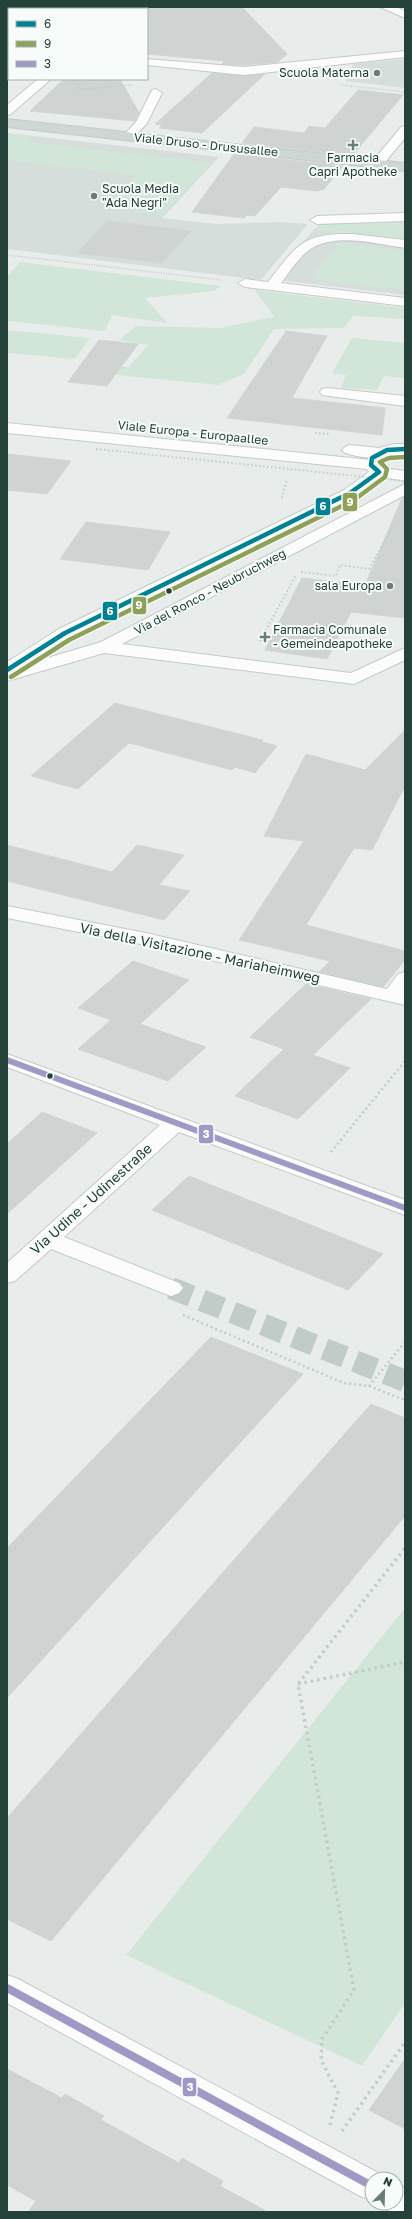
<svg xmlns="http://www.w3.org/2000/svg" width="412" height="2219" font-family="'Golos Text',sans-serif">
  <rect width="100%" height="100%" fill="#e8edeb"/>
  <!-- built -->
  <path fill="#d6dedb" d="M405,59V88L346,81L353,64Z
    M7,133L219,157L162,218L216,224L280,222L308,224L261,280L7,249Z
    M405,219V295L269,279L321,222Z"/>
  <!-- green -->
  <path fill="#d1e6d8" d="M7,133L34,136L27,142L211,163L163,214L105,208L137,175L7,160Z
    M405,219V241L314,230L321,222Z
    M339,243L405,250V290L310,279Z
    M20,262L221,286L214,291L145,298L167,323L112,315L105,331L7,321V277Z
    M255,290L405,308V319L353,316L344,328L274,329L244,374L218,385L96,373L98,367H129L148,345L119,340L136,326L220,328L274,317Z
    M7,330L90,338L75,359L7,353Z
    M352,338L405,343V378L384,376L377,390L341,388L346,375L332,373Z
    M405,1608V2003L362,2066L126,1955Z"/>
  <!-- building -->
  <path fill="#cfd4d2" stroke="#d1d6d4" d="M147,7H242L287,54L278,62L244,65L222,64L225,61L147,54Z
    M212,73L244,76L265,74L202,133L159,128L162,125L155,124Z
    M64,79H120L139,113L135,121L30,111Z
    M358,90L403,95L352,156L242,143L254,127L304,133L309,126L325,128Z
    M234,154L343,166L324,189L317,191L281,187L255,216L247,215L244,218L192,212Z
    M107,221L191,231L162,263L77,253Z
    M286,331L327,336L292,398L385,408L382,435L227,418Z
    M99,340L138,344L107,386L68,382Z
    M7,454L71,461L47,494L7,490Z
    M405,497V618L351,612L327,659L265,650L302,578L365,585L402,498Z
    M86,522L170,532L148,570L60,559Z
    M115,703L263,740L262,742L277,746L255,773L235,767L232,770L129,743L78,789L31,776Z
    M405,730V786L372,850L354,848L306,925L405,951V960L383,987L319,972L330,961L239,940L304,841L264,836L306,754L365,770Z
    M7,845L112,872L137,845L184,855L159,885L190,891L164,920L7,881Z
    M133,961L189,980L140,1024L206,1047L168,1081L78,1049L111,1020L78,1008Z
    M306,984L371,999L313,1055L350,1068L298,1119L235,1096L284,1049L250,1037Z
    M42,1112L97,1133L7,1214V1144Z
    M189,1176L383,1254L348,1290L152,1210Z
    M211,1337L303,1374L7,1698V1548Z
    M371,1404L405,1418V1516L51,1941L7,1919V1818Z
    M405,2059V2129L369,2110Z
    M7,2069L62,2098L65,2094L104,2116L101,2120L179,2163L182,2158L223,2181L220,2186L268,2212H28L36,2201L7,2185Z"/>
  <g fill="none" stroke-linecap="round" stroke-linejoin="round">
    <!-- minor-tunnel -->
    <path stroke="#c1cbc8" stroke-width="22" stroke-dasharray="22 11" stroke-linecap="butt" d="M171,1288L405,1381"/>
    <defs>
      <path id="minor" d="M126,7H138L136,9H124Z
        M380,7H396L405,11V18Z
        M7,45H9V52H7Z
        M405,51V57L244,75L147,65V59L244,67Z
        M38,79H51L11,114L7,115V105Z
        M156,89L162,93L147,123L132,140H124L122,137L136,122L152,90Z
        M405,126V138L381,167H373L371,164L373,161L401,127Z
        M405,213V221L317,224L310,220L317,216Z
        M352,234L405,240V248C377,244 334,232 309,250C298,258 290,272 281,283L405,298V306L245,287L238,283L245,279L268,282C297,245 302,233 352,234Z
        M327,388L405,396V406L322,395L320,392L322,389Z
        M7,423L371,460L377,462L384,468L405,471V481L382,477L356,496L71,637L27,664L101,642L405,484V495L122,644L351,673L405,648V660L354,684L104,653L7,681V662L59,629L344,490L369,472L367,469L7,433Z
        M394,444H405V454C396,454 389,457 380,457C369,459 355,456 345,453L342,450L345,447L350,445L379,448Z
        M7,906L146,933L387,989L398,974L405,972V1005L146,945L7,918Z
        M7,1054L405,1200V1215L179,1132L64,1237L179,1283L183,1288L179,1293L171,1296L163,1293L51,1249L15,1281L7,1283V1263L160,1125L7,1067Z
        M7,1975L18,1979L384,2176L385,2179H372V2200L360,2196L7,2003Z
        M396,2185L405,2188V2212C394,2212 387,2214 382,2203H396Z"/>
      <path id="major" d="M7,119L405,163V171L7,127Z"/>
    </defs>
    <!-- minor casing -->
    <use href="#minor" stroke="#c5cac8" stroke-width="2"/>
    <!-- major casing -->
    <use href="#major" stroke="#c3ccc9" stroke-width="2"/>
    <!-- path-far3 -->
    <path stroke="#c3ccca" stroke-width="1.5" stroke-dasharray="1 1.5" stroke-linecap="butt" d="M68,83L81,84L77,88L84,89L132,85
      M341,85L405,92
      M7,255L221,280"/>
    <!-- path-far2 -->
    <path stroke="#c3ccca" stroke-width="2" stroke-dasharray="1.5 2.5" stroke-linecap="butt" d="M315,433L330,434
      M282,498L287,479
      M301,572L336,576L340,565L369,569L394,524
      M260,641L296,575"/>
    <!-- path-far1 -->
    <path stroke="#c3ccca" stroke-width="2.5" stroke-dasharray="2 3" stroke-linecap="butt" d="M331,1152L405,1061
      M183,1315L344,1383L369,1386L405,1400
      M369,1386L405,1342"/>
    <!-- path -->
    <path stroke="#c3ccca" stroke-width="3.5" stroke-dasharray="2.5 4" stroke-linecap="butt" d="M298,1684L405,1662
      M330,2125L338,2093L321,2060L322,2039L354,1990L298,1684L405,1548
      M342,2131L405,2042"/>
    <!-- minor -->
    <use href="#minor" fill="#fcfcfc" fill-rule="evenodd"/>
    <!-- major -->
    <use href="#major" fill="#cfd7d5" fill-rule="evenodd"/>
    <!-- path-bridge -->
    <path stroke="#c3ccca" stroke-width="2" stroke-dasharray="1.5 2.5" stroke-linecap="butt" d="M96,449L405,481"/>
    <defs>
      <path id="bus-1" d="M7,670L65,633L350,493L379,472L371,465L372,458L387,450L405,449"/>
      <path id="bus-2" d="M11,677L69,640L354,500L385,477L387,469L380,462L389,458L405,457"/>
      <path id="bus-3-far1" d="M7,1060L405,1208"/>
      <path id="bus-3" d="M7,1988L372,2186"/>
    </defs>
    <!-- bus-1 casing -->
    <use href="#bus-1" stroke="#f7fbf9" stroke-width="7"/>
    <!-- bus-2 casing -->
    <use href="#bus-2" stroke="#f7fbf9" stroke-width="7"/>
    <!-- bus-3-far1 casing -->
    <use href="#bus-3-far1" stroke="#f7fbf9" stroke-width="9"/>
    <!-- bus-3 casing -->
    <use href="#bus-3" stroke="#f7fbf9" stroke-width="11"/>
    <!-- bus-1 -->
    <use href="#bus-1" stroke="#008294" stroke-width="4.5"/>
    <!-- bus-2 -->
    <use href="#bus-2" stroke="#8fa159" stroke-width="4.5"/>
    <!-- bus-3-far1 -->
    <use href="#bus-3-far1" stroke="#a099c6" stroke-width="6"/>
    <!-- bus-3 -->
    <use href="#bus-3" stroke="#a099c6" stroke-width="8"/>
  </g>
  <!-- markers -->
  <g fill="#697e78" stroke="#f7fbf9" stroke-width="1.5">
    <circle cx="377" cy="73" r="4"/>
    <path d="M351 139h4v4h4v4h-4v4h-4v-4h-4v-4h4z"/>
    <circle cx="94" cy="196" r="4"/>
    <circle cx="390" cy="586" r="4"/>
    <path d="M263 631h4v4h4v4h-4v4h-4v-4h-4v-4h4z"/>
  </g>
  <g fill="#24423a" stroke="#f7fbf9" stroke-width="1.5">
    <circle cx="169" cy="591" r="3.5"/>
    <circle cx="50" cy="1076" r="3.5"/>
  </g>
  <g text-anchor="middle" stroke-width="4" stroke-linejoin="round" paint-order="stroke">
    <!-- far-poi labels -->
    <g font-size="12" fill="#24423a" stroke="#f7fbf9" text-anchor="end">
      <text x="369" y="77">Scuola Materna</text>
      <text x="353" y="162" text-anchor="middle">Farmacia<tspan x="353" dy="14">Capri Apotheke</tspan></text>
      <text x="102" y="193" text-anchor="start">Scuola Media<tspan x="102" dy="14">"Ada Negri"</tspan></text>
      <text x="382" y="590">sala Europa</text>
      <text x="273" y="634" text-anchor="start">Farmacia Comunale<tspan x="273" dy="14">- Gemeindeapotheke</tspan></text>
    </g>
    <!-- far-street labels -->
    <g font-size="12" fill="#24423a" stroke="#f7fbf9">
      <text transform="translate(206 145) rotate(6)" y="4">Viale Druso - Drususallee</text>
      <text transform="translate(193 433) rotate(6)" y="4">Viale Europa - Europaallee</text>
      <text transform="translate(210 592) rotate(-28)" y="4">Via del Ronco - Neubruchweg</text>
    </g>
    <!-- street labels -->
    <g font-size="14" fill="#24423a" stroke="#f7fbf9">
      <text transform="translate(200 953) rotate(12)" y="5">Via della Visitazione - Mariaheimweg</text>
      <text transform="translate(91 1199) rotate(-42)" y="5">Via Udine - Udinestraße</text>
    </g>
  </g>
  <g stroke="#f7fbf9" stroke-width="1.5">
    <rect x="342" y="492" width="16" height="20" rx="4" fill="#8fa159"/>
    <rect x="315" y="497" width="16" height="19" rx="4" fill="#008294"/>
    <rect x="132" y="596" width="15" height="19" rx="4" fill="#8fa159"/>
    <rect x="102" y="601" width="16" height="20" rx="4" fill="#008294"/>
    <rect x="198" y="1124" width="16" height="20" rx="4" fill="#a099c6"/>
    <rect x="182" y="2077" width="15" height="20" rx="4" fill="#a099c6"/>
  </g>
  <g font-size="11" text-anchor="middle" font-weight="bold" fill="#fff">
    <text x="350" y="506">9</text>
    <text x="323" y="510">6</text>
    <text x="139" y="609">9</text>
    <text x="110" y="615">6</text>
    <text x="206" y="1138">3</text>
    <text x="190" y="2091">3</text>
  </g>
  <!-- border -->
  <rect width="412" height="2219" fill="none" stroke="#24423a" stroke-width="16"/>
  <!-- legend -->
  <rect x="8" y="8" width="140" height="72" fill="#f7fbf9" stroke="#a3b1ad"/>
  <rect x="16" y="21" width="20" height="6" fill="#008294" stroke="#a3b1ad"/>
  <text x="44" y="28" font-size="12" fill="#24423a">6</text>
  <rect x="16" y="41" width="20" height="6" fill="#8fa159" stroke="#a3b1ad"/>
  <text x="44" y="48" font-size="12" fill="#24423a">9</text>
  <rect x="16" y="61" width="20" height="6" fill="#a099c6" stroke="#a3b1ad"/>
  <text x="44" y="68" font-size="12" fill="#24423a">3</text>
  <!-- north arrow -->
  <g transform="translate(384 2191) rotate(23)"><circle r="19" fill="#f7fbf9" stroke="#a3b1ad"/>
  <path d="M0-3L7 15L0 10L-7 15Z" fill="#697e78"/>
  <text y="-6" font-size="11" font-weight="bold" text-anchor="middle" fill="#24423a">N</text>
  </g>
</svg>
